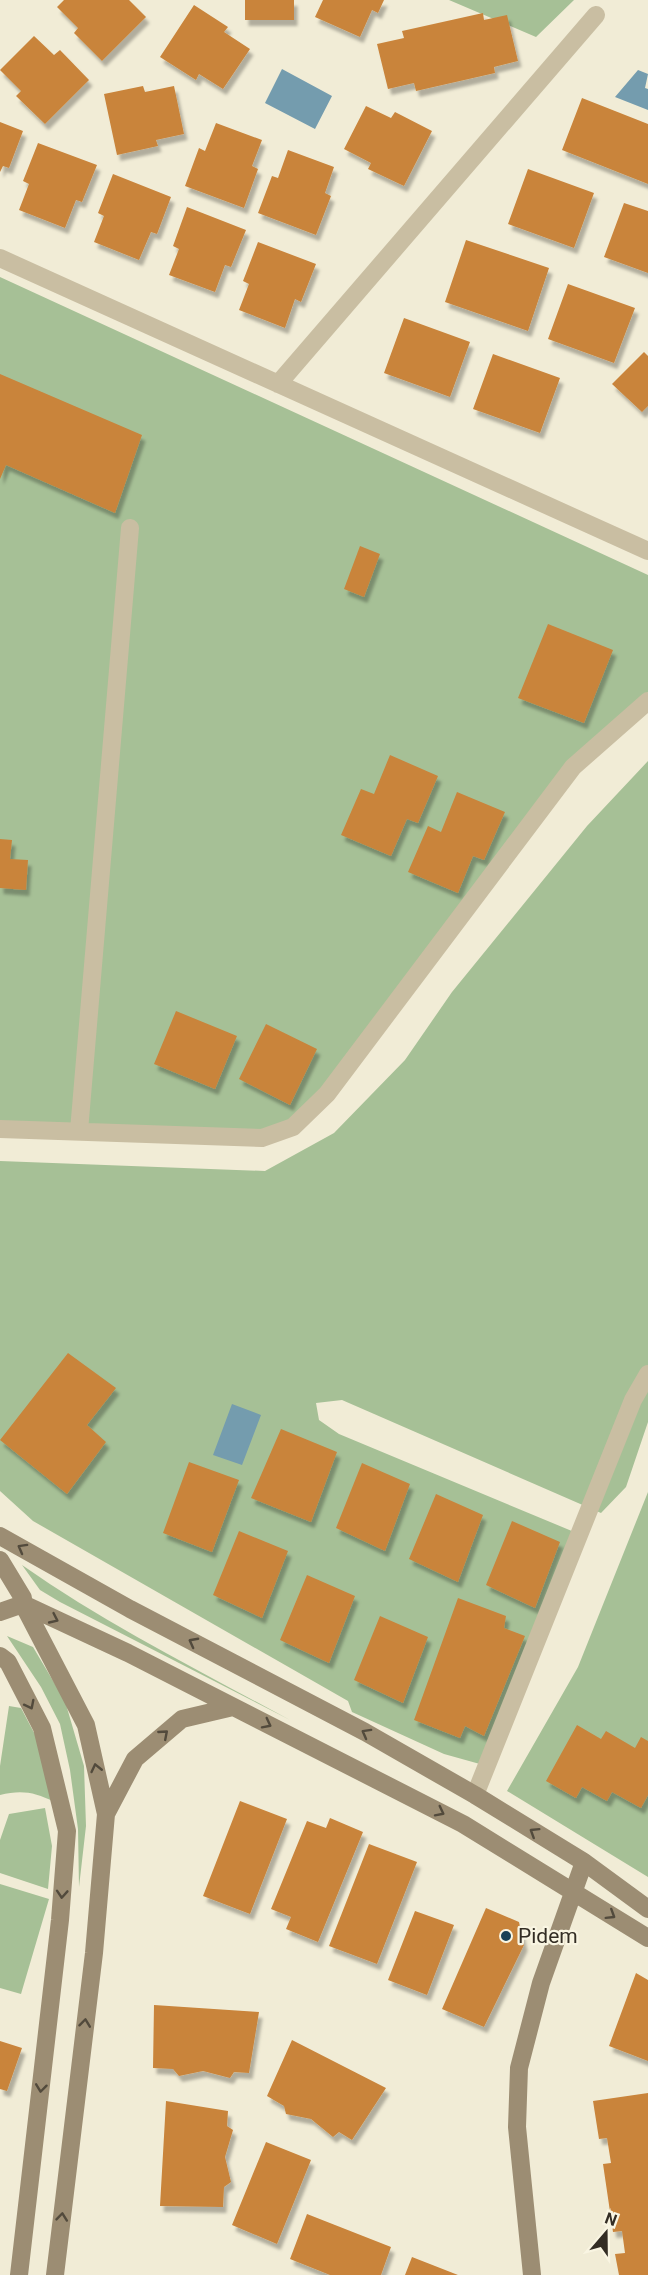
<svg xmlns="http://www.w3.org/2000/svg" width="648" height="2275" font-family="Roboto,sans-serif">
  <defs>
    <filter id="shadow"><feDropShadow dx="3.5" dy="6" stdDeviation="1.5" flood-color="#0004"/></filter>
  </defs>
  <rect width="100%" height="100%" fill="#f1ecd6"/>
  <!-- green -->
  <path fill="#a6c096" d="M449,0H574L536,37Z
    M0,277L648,575V692L573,767L327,1094L262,1138L0,1129Z
    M648,761V1422L626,1487L601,1513L342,1400L316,1403L319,1420L339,1434L579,1534L487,1766L444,1754L352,1712L348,1701L33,1521L0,1491V1161L265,1171L334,1133L405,1060L452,992L587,826Z
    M648,1492V1877L507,1791L578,1667Z
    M22,1565C106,1624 200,1671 290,1720L60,1602L40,1590Z
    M7,1636L33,1647L65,1701L84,1766L86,1826L79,1887L78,1829L70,1770L60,1724L41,1687Z
    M9,1706L21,1708L40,1744L54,1802C35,1792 21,1790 0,1795V1766Z
    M45,1808L52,1846L48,1889L0,1873V1840L9,1814Z
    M0,1884L49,1899L21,1994L0,1988Z"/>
  <!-- water -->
  <path fill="#749cae" d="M282,69L332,96L315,129L265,103Z
    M638,70L648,74L645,88L648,89V110L615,97Z
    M232,1404L261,1415L242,1465L213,1455Z"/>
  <!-- building -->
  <path fill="#c9843b" filter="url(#shadow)" d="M64,0H129L146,17L102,61L74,33L78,28L57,7Z
    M245,0H294V20H245Z
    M323,0H384L378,13L372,10L360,37L315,17Z
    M194,5L228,27L224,32L250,49L223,89L199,74L196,80L160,57Z
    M483,13L484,20L507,15L518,61L494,67L495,73L416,91L414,83L388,89L377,44L404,38L402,31Z
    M34,36L54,55L60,50L89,80L45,124L16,96L21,91L0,70Z
    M143,86L145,92L174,86L184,134L156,140L158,146L117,155L104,94Z
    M582,98L648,124V184L562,150Z
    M366,106L391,118L395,112L432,131L404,186L368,169L371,163L344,149Z
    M0,122L23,131L9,168L3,166L0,172Z
    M216,123L262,140L252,166L258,169L244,208L185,186L199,148L205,151Z
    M38,143L97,165L82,202L76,200L65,228L19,210L29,184L23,181Z
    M288,150L334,167L325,193L331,196L316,235L258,213L272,176L278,178Z
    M528,169L594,193L574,248L508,224Z
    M113,174L171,197L157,234L151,232L139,260L94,242L104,216L98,213Z
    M624,203L648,211V273L604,257Z
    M187,207L246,230L231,267L225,265L215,292L169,275L179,249L173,246Z
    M466,240L549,268L528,331L445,302Z
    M258,242L316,264L301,302L295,299L285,328L239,310L249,284L243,281Z
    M568,284L635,308L614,363L548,339Z
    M404,318L470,342L450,397L384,373Z
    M644,352L648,356V406L642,412L612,384Z
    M493,354L560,378L540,433L473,409Z
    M0,374L142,435L115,513L6,465L0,479Z
    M360,546L380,554L364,597L344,589Z
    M548,624L613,650L584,723L518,698Z
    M390,755L438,776L418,823L407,819L391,856L341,835L361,789L374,794Z
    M457,792L505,812L484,860L473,856L458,893L408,872L428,826L441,832Z
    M0,839L12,840L10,859L28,860L26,890L0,888Z
    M176,1011L237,1036L215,1089L154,1064Z
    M266,1024L317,1049L290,1105L239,1079Z
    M68,1353L116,1388L87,1425L106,1442L67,1494L0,1440Z
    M281,1429L337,1452L311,1522L251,1498Z
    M189,1462L239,1480L212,1552L163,1533Z
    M362,1463L410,1484L385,1551L336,1528Z
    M436,1494L483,1515L458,1582L409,1559Z
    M512,1521L560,1542L535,1608L486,1585Z
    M239,1531L288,1551L262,1618L213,1595Z
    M307,1575L355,1596L329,1663L280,1640Z
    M458,1598L506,1616L504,1628L525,1636L484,1736L465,1726L460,1738L414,1720Z
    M380,1616L428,1637L403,1703L354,1680Z
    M577,1725L601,1739L606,1731L635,1748L641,1737L648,1741V1795L641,1808L612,1792L607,1801L582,1787L576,1798L546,1781Z
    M240,1801L287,1819L250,1914L203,1896Z
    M330,1818L363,1832L318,1942L286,1929L291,1917L271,1909L307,1821L326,1828Z
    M369,1844L417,1862L377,1964L329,1946Z
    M486,1908L519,1922L524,1945L484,2027L442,2009Z
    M415,1911L454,1925L427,1995L388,1980Z
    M636,1973L648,1980V2061L609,2046Z
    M154,2005L259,2012L249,2073L234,2072L230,2078L203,2071L179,2076L173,2069L153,2068Z
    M292,2040L386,2088L352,2140L339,2132L333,2137L311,2119L286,2114L284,2106L267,2096Z
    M0,2041L22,2048L7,2091L0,2089Z
    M648,2093V2275H619L615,2254L625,2253L622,2231L613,2232L603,2164L611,2163L607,2138L599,2139L593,2101Z
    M166,2101L228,2111L227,2126L233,2130L225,2157L231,2182L224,2187L223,2207L160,2206Z
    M266,2142L311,2160L277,2244L232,2225Z
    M307,2214L391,2247L381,2275H330L290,2259Z
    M412,2257L458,2275H405Z"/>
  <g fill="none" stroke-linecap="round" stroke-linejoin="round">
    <!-- street -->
    <path stroke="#c9bea2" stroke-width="18" d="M0,258L648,551
      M278,384L596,15
      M0,1129L262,1138L293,1127L327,1094L573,767L648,701
      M79,1131L130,528
      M475,1795L633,1400L648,1374"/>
    <!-- secondary -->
    <path stroke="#9c8d73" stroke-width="18" d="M0,1536L130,1609L365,1732L475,1795L584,1862L648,1909
      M0,1560L23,1598V1604L86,1725L106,1814L94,1953L55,2275
      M0,1612L23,1604L128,1653L463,1824L648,1938
      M0,1656L8,1662L42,1728L67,1831L60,1920L19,2275
      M106,1814L135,1759L182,1719L233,1707
      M532,2275L517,2127L519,2068L541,1983L584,1862"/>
  </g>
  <!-- one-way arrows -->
  <defs><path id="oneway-chevron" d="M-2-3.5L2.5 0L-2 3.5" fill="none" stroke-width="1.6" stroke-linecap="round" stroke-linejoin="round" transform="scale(1.5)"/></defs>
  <g stroke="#524a3c">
    <use href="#oneway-chevron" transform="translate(22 1548) rotate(-151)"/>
    <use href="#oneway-chevron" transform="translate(54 1619) rotate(25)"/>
    <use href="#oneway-chevron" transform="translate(193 1642) rotate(-152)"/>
    <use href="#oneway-chevron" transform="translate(30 1705) rotate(63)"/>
    <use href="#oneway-chevron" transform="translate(267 1724) rotate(27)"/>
    <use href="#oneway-chevron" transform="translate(366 1733) rotate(-151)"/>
    <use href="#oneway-chevron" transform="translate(164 1734) rotate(-41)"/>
    <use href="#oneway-chevron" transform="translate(96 1768) rotate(-103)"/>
    <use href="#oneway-chevron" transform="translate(440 1812) rotate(27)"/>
    <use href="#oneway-chevron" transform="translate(534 1832) rotate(-148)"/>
    <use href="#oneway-chevron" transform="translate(62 1894) rotate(94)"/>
    <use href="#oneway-chevron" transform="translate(611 1915) rotate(32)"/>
    <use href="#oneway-chevron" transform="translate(85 2023) rotate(-83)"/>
    <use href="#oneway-chevron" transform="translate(41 2088) rotate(97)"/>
    <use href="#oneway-chevron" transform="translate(62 2217) rotate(-84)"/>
  </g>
  <!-- markers -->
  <circle fill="#1a4155" stroke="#f9f5e2" stroke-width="2" cx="506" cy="1936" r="6"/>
  <g text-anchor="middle" stroke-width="4.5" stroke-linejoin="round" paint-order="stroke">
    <!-- poi labels -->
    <g font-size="21" fill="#332d24" stroke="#f9f5e2" text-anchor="start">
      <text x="518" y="1943">Pidem</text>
    </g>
  </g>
  <!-- north arrow -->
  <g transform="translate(606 2233) rotate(20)" stroke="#f9f5e2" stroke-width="4.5" paint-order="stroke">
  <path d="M0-4.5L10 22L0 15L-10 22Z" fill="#332d24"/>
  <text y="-9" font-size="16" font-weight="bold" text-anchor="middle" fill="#332d24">N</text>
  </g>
</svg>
